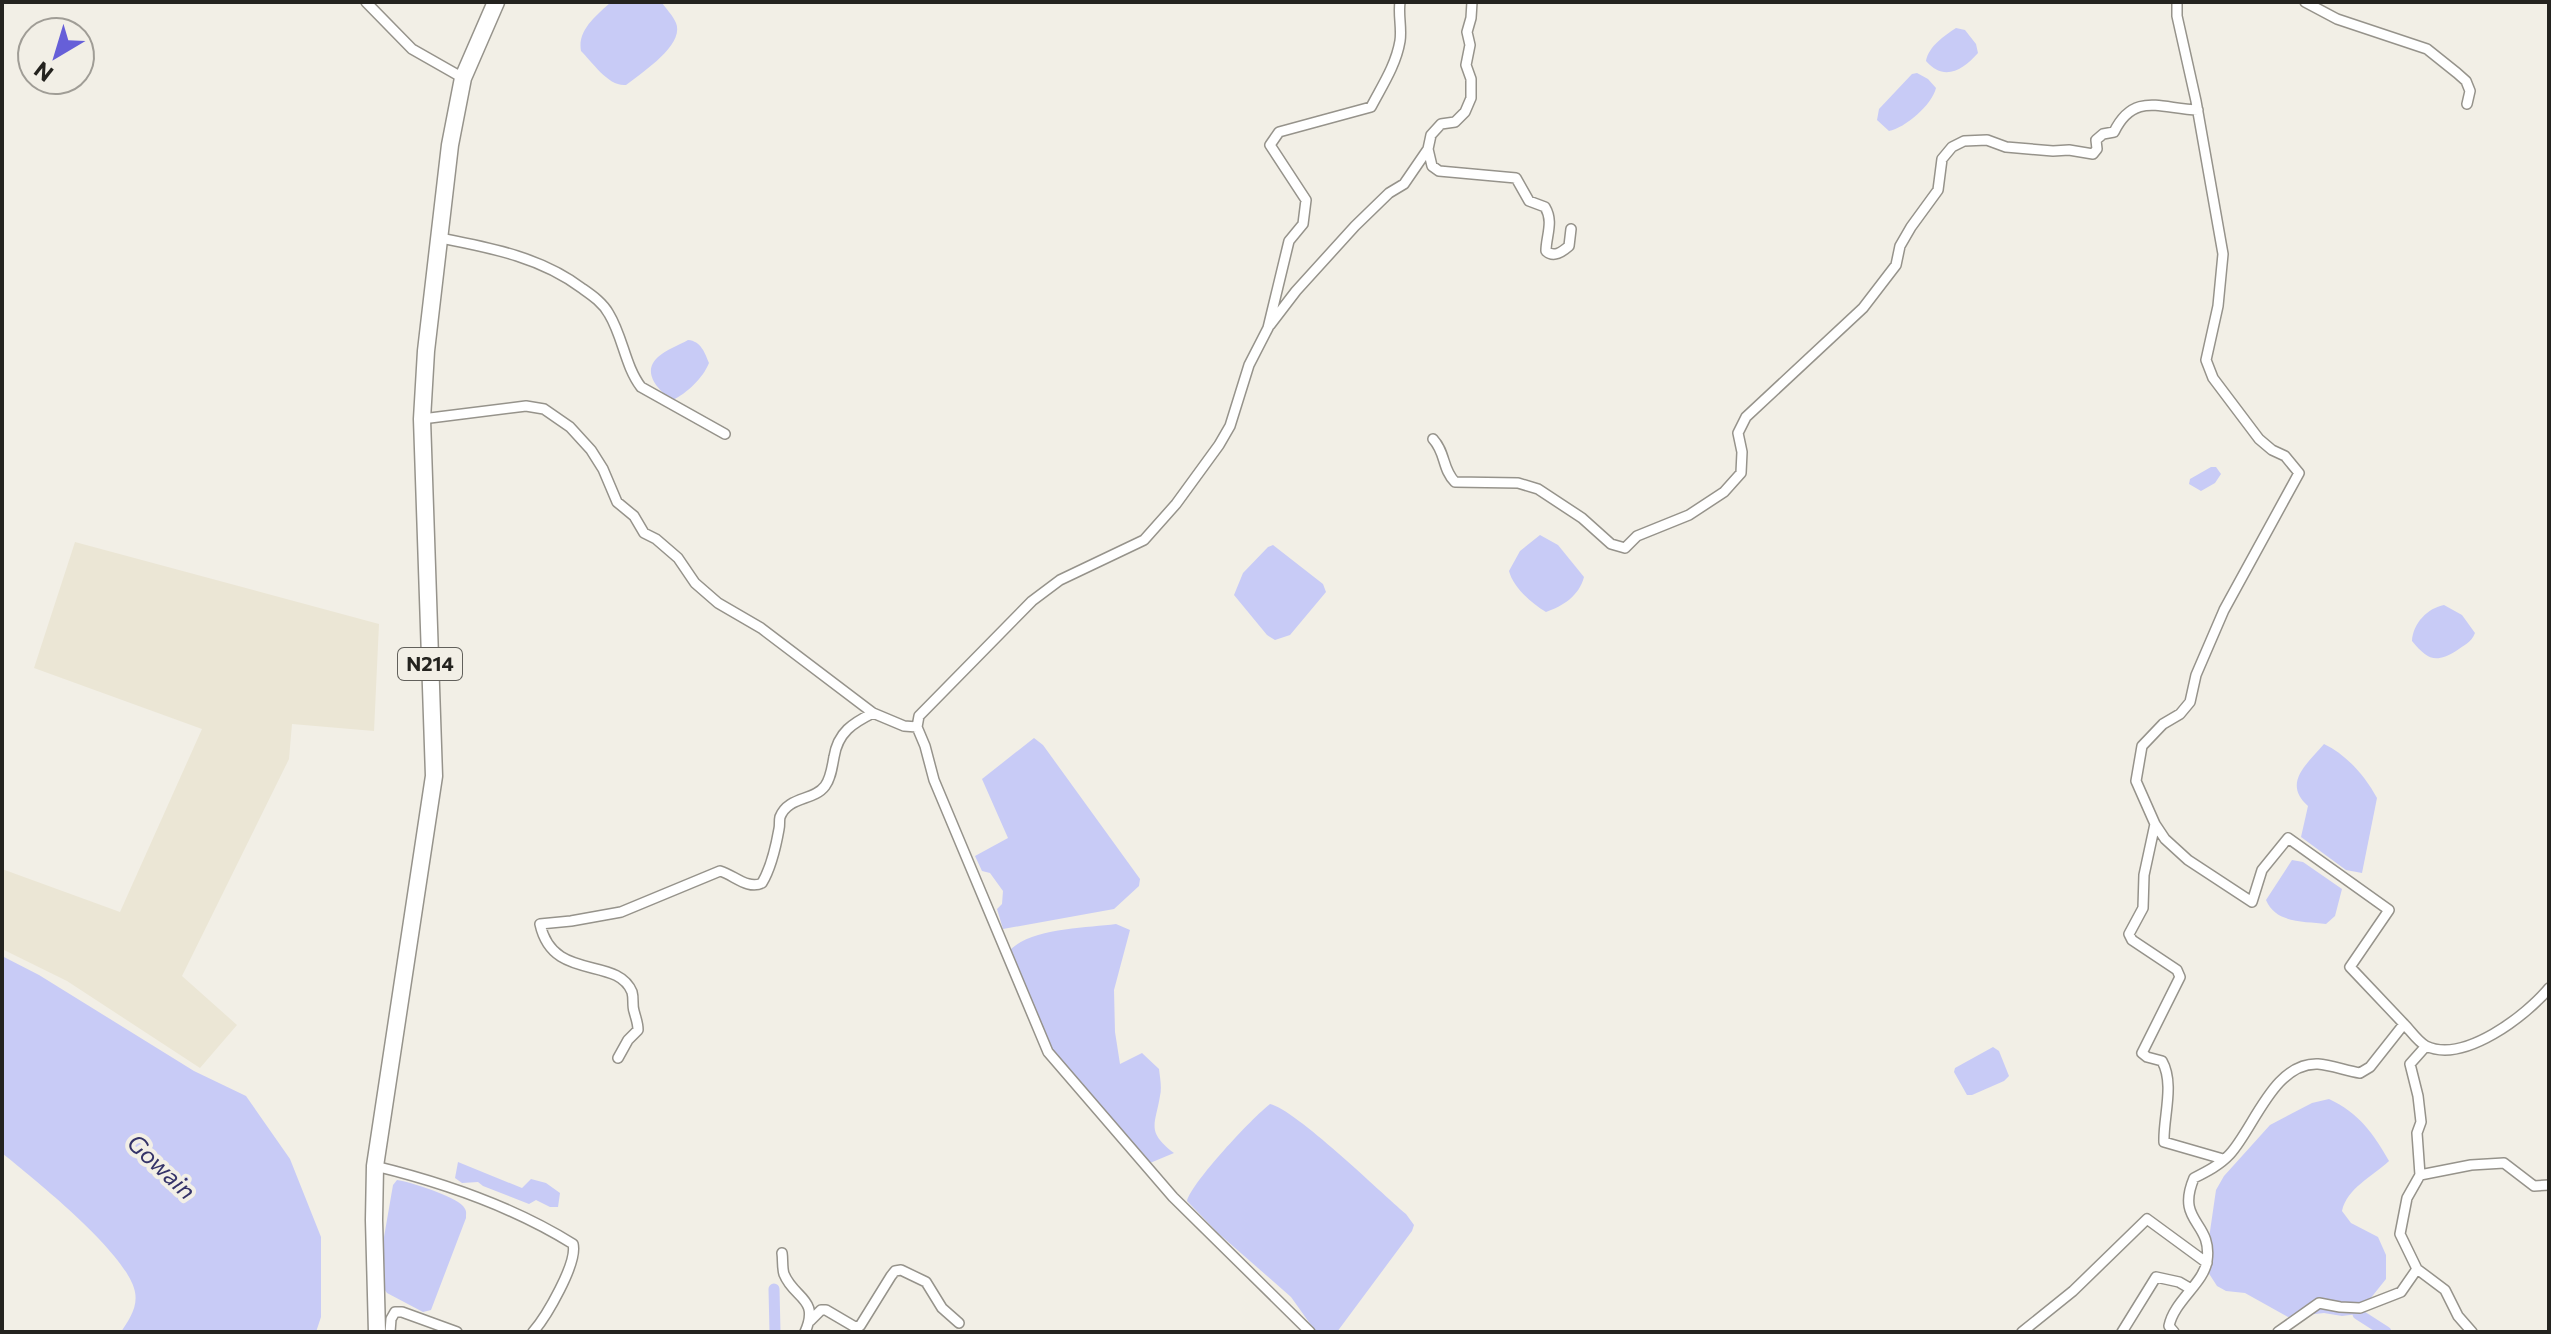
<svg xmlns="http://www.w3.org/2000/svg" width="2551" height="1334" font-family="Commissioner,sans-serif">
  <rect width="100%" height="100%" fill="#f2efe6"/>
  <!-- built -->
  <path fill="#ebe6d5" d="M75,542L379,624L374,731L292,724L289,759L182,976L237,1025L200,1068L67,981L2,949V869L120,912L202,729L34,668Z"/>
  <!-- water -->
  <path fill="#c8cbf6" d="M611,2H661C666,8 673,16 676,23C685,45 641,73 626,85C609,87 593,63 581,51C577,30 597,15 611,2Z
    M1956,28L1965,30L1976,44L1978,53C1963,70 1944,82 1926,61C1929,46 1944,36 1956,28Z
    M1917,73L1928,79L1936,88C1932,105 1905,128 1889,131L1877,120L1879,109L1912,74Z
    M688,340C701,341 705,353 709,363C703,378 687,393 673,400C658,391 641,372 658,357C666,350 679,345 688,340Z
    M2211,467H2216L2221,474L2215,483L2201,491L2189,484L2190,479Z
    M1540,535L1558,545L1584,577C1579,596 1563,606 1546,612C1531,603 1513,587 1509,571L1520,551Z
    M1273,545L1323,584L1326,592L1290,635L1275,640L1267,635L1234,595L1243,573L1268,547Z
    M2444,605L2462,615L2475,633C2471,643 2464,645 2456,651C2435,664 2427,659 2412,641C2413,623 2428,608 2444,605Z
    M1034,738L1043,745L1140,879L1139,886L1114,909L1003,929L997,909L1002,904L1003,891L990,873L982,871L975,856L1008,838L982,779Z
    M2324,744C2347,755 2365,776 2377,798L2362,873L2346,870L2301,837L2308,806C2282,783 2307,764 2324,744Z
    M2292,860L2303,862L2342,889L2335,916L2326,924C2305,921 2276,924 2266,900Z
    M1116,924L1130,930L1114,990L1115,1032L1120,1064L1142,1053L1159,1069C1160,1078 1162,1087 1160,1096C1155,1126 1146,1131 1174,1153L1150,1163L1115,1126L1049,1046L1009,951C1030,928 1086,928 1116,924Z
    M2,956L39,975L194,1071L246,1096L290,1159L321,1237V1317L316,1332H121C129,1320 138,1307 135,1292C128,1254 34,1179 2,1153Z
    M1993,1047L1999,1051L2009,1076L2004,1081L1972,1095H1967L1954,1072L1955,1068Z
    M2329,1099C2359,1113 2373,1133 2389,1161C2372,1177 2347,1188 2342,1211L2351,1223L2378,1237L2386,1255V1279L2358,1314L2342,1316L2324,1313L2288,1317L2245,1293L2226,1291L2217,1286L2208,1272V1245L2216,1190L2224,1176L2270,1125L2312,1103Z
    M1270,1104C1296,1110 1380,1192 1406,1214L1414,1225L1412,1231L1337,1332H1316L1291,1297L1218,1233L1187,1201C1192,1182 1252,1118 1270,1104Z
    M458,1162L522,1188L531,1179L546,1183L560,1193L558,1207H550L536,1200L529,1204L483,1186L478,1182L462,1183L455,1178Z
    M397,1180C411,1182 454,1196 463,1206C467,1211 466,1212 466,1218L431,1310L423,1312L387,1293L382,1286L379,1266L393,1185Z"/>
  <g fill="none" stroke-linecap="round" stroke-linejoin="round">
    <!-- canal -->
    <path stroke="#c8cbf6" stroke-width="11" d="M774,1289L775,1332
      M2358,1314L2386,1332"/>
    <defs>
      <path id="street" d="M366,2L412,49L463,78
        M2305,2L2337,19L2427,49L2457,73L2466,81L2470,91L2467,104
        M1428,149L1432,166L1439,171L1516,178L1529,201L1545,207C1554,222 1546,236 1546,251C1554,258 1562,252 1569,246L1571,229
        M440,238C491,248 541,257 583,289C593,296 603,303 609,314C623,337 625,366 641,387L725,434
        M1270,325L1296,291L1355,226L1389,193L1404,184L1428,149L1431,135L1441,124L1455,122L1465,112L1471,98V79L1466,65L1470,45L1467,32L1471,18L1472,2
        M422,419L526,406L544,409L570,427L591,450L603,469L617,502L634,516L644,533L656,539L678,558L695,583L718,603L761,628L873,713L904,726L917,727
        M1433,439C1446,453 1442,469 1455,482L1518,483L1538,489L1582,518L1611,544L1625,548L1637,536L1689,515L1724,492L1741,473L1742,452L1738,433L1746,417L1863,308L1896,265L1900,246L1911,227L1938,190L1942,159L1952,147L1964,141L1987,140L2006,147L2053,151L2069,150L2093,154L2097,149L2096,140L2103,134L2114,132C2134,91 2161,109 2198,110
        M2155,824L2144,875L2143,908L2129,934L2132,940L2177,970L2180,977L2142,1053L2147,1057L2162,1061C2175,1084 2163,1118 2164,1142L2223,1159
        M2404,1024C2410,1030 2418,1042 2426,1046C2464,1064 2527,1015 2549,988
        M2426,1046L2410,1064L2418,1096L2421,1122L2417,1133L2420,1175L2407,1198L2400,1234L2417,1269L2445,1290L2458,1316L2472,1332
        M618,1058L628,1040L638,1030C638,1023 636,1019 634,1011C632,1005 634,999 632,992C617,955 553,983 540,924L571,921L621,912L720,871C734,875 748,890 762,883C771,868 776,846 779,829C780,825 779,821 780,817C788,796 814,801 825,786C831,778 832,767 834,757C838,732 853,723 873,713
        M375,1166C445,1183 512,1206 573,1244C578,1263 546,1317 533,1332
        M2420,1175L2471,1165L2504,1163L2534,1186L2549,1185
        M782,1253C783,1259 782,1268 784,1274C794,1299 820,1298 805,1332
        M810,1321L821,1310H826L855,1327L860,1326L891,1276L895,1271L901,1270L926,1282L942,1308L959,1323
        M390,1332L391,1319L395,1312H402L457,1332
        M1310,1332L1173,1197L1048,1052L934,780L925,746L917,727L919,716L1032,601L1060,580L1144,540L1176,504L1219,445L1230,426L1249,365L1268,328L1289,241L1303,224L1306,200L1270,145L1279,132L1371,107C1382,86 1396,65 1400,41C1402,28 1398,15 1400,2
        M2022,1332L2073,1291L2147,1219L2207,1263
        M2122,1332L2156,1277L2179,1282L2191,1289
        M2174,1332L2169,1326C2174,1301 2204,1283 2207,1261C2213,1221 2175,1223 2194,1178C2206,1172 2220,1165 2230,1154C2254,1128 2274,1062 2318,1064C2331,1065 2347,1071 2360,1073L2370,1067L2404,1024L2350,967L2389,910L2288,838L2262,870L2252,902L2188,860L2165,839L2155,824L2136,781L2142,746L2163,724L2180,714L2190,702L2196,675L2224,610L2299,473L2285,456L2272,450L2259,439L2213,378L2206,360L2218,306L2223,254L2196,101L2177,16V2
        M2278,1332L2319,1303L2340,1307L2360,1308L2401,1292L2417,1269"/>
      <path id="highway" d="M377,1332L374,1220L375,1166L434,776L422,419L426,351L450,145L463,78L496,2"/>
    </defs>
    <!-- street casing -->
    <use href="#street" stroke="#96938b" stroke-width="12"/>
    <!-- highway casing -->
    <use href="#highway" stroke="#96938b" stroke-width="19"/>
    <!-- street -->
    <use href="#street" stroke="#fff" stroke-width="9"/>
    <!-- highway -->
    <use href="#highway" stroke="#fff" stroke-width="16"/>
  </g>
  <g text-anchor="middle" stroke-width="8" stroke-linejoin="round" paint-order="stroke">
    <!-- shield labels -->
    <rect fill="#f2efe6" stroke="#62605b" stroke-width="2" x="398" y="648" width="64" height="32" rx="6"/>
    <g font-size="20" font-weight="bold" fill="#24231f">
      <text x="430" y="671">N214</text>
    </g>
    <!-- water labels -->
    <g font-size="24" font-style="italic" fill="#343368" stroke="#f2efe6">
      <text transform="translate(161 1167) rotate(43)" y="8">Gowain</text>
    </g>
  </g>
  <!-- border -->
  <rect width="2551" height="1334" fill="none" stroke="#24231f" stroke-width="8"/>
  <!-- north arrow -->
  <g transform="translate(56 56) rotate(218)"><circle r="38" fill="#f2efe6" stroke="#a09d96" stroke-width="2"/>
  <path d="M0-6L14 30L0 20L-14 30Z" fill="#665fd8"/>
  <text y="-12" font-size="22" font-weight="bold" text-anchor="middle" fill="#24231f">N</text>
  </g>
</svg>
